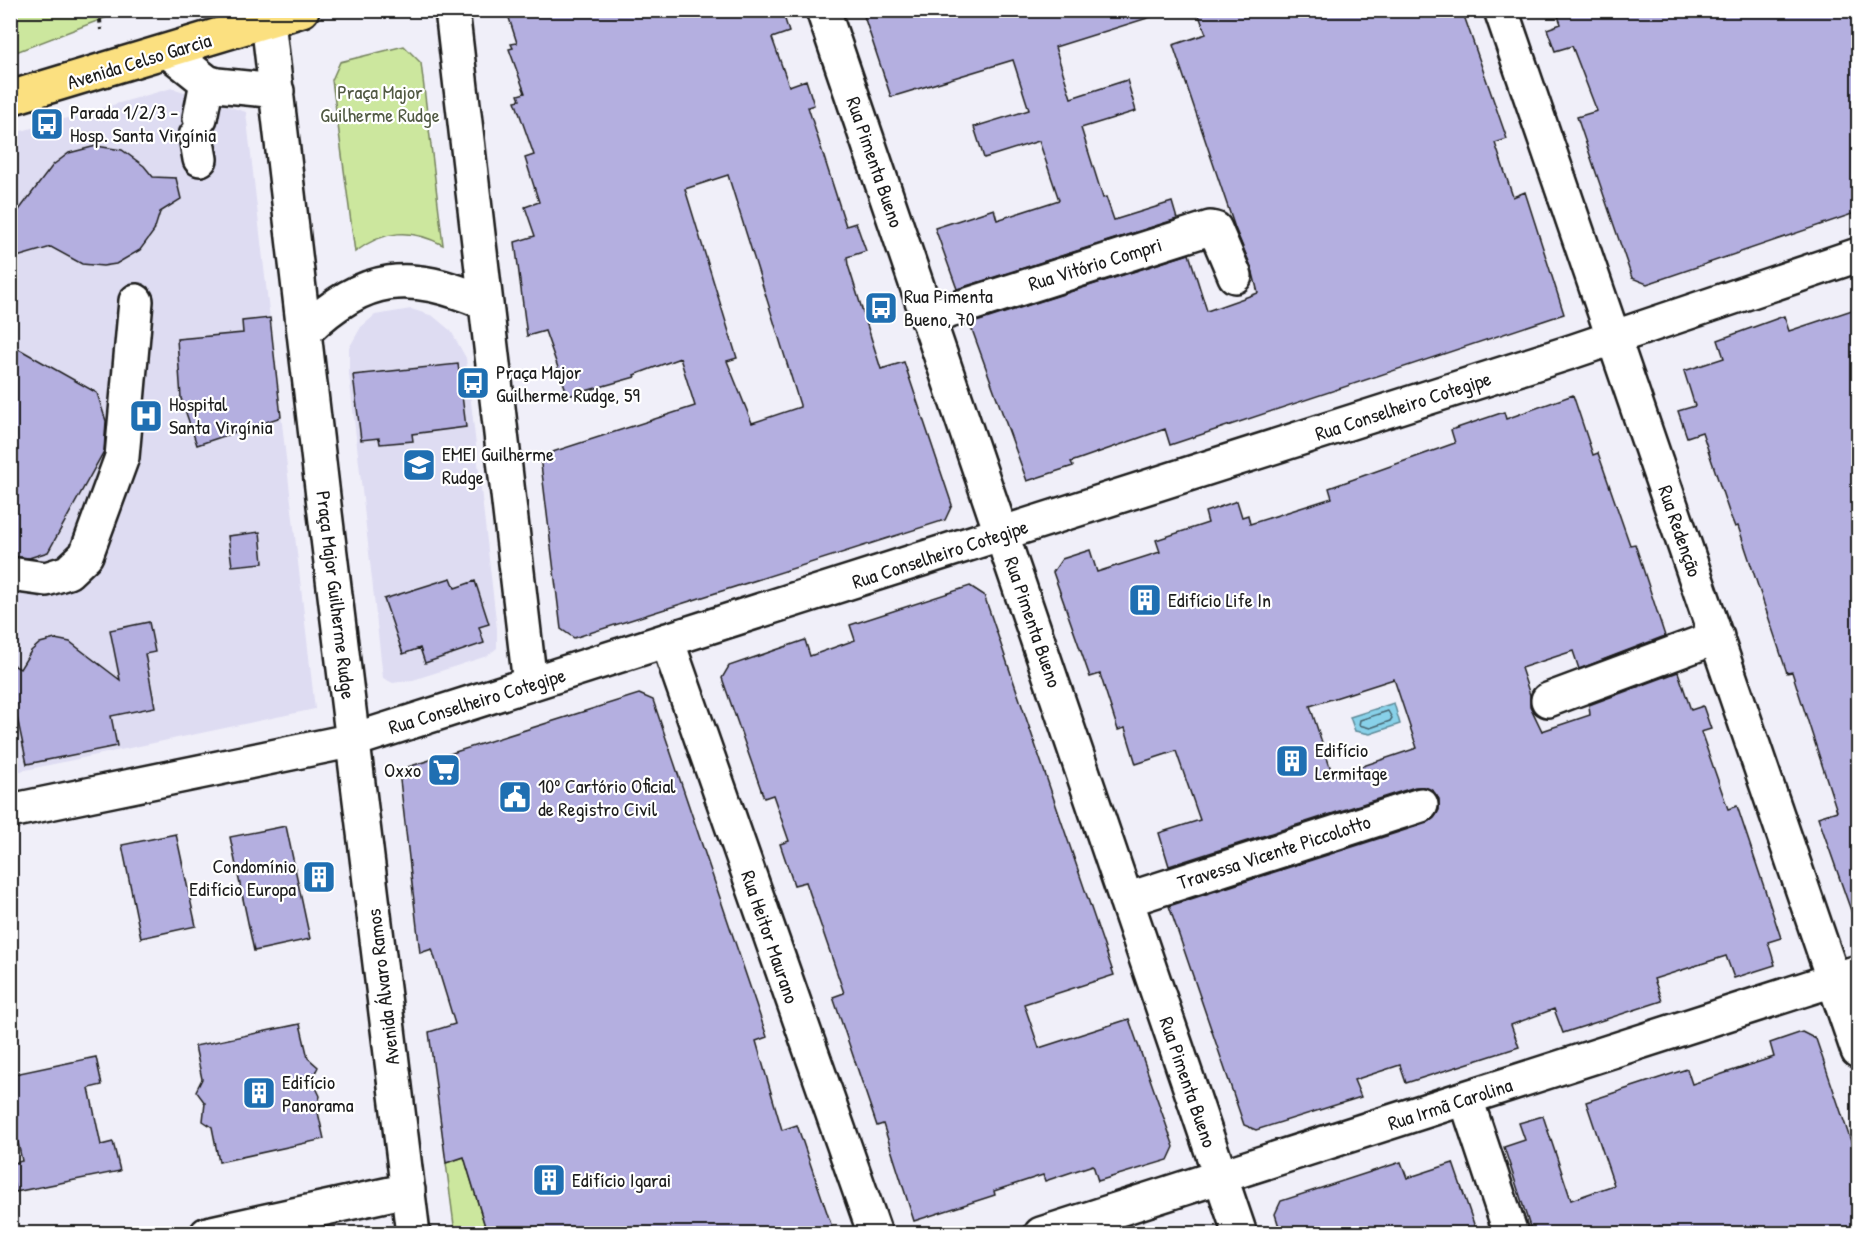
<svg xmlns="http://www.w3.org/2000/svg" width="1869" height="1244" font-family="'Patrick Hand',sans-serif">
  <rect width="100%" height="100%" fill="#f0eff9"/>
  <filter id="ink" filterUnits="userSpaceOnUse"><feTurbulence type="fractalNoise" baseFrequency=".0167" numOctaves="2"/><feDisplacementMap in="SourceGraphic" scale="12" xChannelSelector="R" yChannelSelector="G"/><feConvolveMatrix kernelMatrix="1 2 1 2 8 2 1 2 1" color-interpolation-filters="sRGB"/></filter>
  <g filter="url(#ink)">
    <!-- built -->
    <path fill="#dedcf2" d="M172,88L246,112L315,709L11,773V134Z
      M411,309L433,316L451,331L466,358L497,629V648L487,656L413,680L393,683L383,678L349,374V348L361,327L375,315Z"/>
    <!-- green -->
    <path fill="#cce79e" stroke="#74825d" stroke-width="1.5" d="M11,10H123V11L11,54Z
      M404,46L421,63L443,245C411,228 384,230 355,252L332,80L340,62Z
      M464,1157L485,1226L455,1233L446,1163Z"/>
    <!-- water -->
    <path fill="#88d1e9" stroke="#5d8997" stroke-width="1.5" d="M1394,703L1400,724L1370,734L1355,731L1350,717Z"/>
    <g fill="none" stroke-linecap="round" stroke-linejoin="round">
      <!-- shore -->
      <path stroke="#47646e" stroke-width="1.5" d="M1388,711L1392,718L1390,721L1370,728L1359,725L1360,720Z"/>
    </g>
    <!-- building -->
    <path fill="#b4afe0" stroke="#1c1c1c" stroke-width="1.5" fill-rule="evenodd" d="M532,10H782L789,32L772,38L789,86L806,80L814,105L808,107L846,226L856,223L866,251L847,257L848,265L881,369L904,362L952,505L945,520L574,638L561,629L540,456L695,406L680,358L634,375L635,377L568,396L545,331L527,336L515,242L535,236L525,207L539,202L525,158L534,155L515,101L520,100L518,95L525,93L509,49L513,48L511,44L517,43L509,18ZM728,175L800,405V407L752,423L727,361L737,358L685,189Z
      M862,10H1153L1154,16L1055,47L1071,98L1127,80L1136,111L1081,128L1103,198L1106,197L1114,220L1172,202L1177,219L957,289L935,228L994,209L997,220L1059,200L1039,141L984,158L974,127L1029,110L1013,60L891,97Z
      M1197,10H1462L1507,139L1495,143L1513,197L1525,192L1564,314L1170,445L1165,429L1071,462L1073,466L1027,481L970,324L1189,254L1207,311L1258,293L1252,269L1235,228L1173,45L1206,34Z
      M1556,10H1858V212L1647,284L1632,278L1577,117L1597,111L1572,46L1555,51L1547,29L1561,24Z
      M96,146L122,150L144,166L153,177L176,178L181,199L160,212L154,231L140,250L116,264L103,266L82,264L51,247L10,259V222L53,165L69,153Z
      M1858,308V921L1855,922L1818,817L1837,811L1792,672L1787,673L1738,526L1735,527L1729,512L1702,432L1687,437L1678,411L1695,406L1684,371L1724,358L1718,340L1784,316L1789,331Z
      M270,318L281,417L197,445L181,398L177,339L243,333L242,321Z
      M10,344L97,393L106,421L104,451L48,552L29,558L10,556Z
      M458,364L466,427L412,434L413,441L380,444L379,438L361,440L353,375Z
      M1573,395L1593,455L1598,453L1630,545L1635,544L1665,636L1579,669L1573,651L1521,668L1530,695V706L1542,731L1590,715L1589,705L1678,672L1691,710L1703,706L1711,729L1701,732L1728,809L1737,806L1781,938L1768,942L1775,965L1734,978L1726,956L1654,979L1662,1001L1563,1033L1554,1009L1511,1025L1519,1047L1406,1083L1400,1065L1354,1080L1361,1097L1256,1130L1244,1125L1169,906L1427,823L1434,818L1439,810V799L1434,792L1425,787H1415L1169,866L1159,833L1200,820L1176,751L1136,764L1125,728L1118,730L1100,674L1090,677L1053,572L1062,559L1090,550L1097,572L1160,552L1156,540L1208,523L1205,512L1237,501L1242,517L1248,515L1250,524L1332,498L1329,488L1455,443L1451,430L1504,412L1506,419ZM1394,679L1417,748L1333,776L1310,706Z
      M260,532L263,563L232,566L228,536Z
      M451,578L455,588L475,581L489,624L479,627L484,643L425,663L420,648L403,654L384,599Z
      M970,586L984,595L1114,975L1024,1004L1039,1048L1129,1019L1174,1147L1168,1160L1098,1181L1093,1165L1045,1181L1043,1175L994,1191L995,1195L914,1221L883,1124L877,1126L833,997L844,993L806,882L794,885L780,844L789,841L773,795L764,798L722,678L729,666L805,640L810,656L855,640L850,625Z
      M149,622L155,652L145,654L155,707L111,716L117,746L27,764L10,684V663L20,669L31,651L40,643L55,639L70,642L120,680L110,630Z
      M639,694L653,700L760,1016L767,1037L756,1041L782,1130L797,1125L834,1233H487L464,1157L446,1163L429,1032L455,1024L432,949L420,953L400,780L408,767Z
      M286,826L310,939L254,951L230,837Z
      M176,834L196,926L141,938L122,845Z
      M300,1024L308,1058L318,1067L312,1079L320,1096L317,1108L324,1139L219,1162L212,1127L203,1121L205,1103L196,1091L202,1079L195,1046Z
      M1802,1032L1816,1039L1858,1162V1233H1663L1660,1226L1635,1233H1532L1504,1147L1525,1140L1519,1123L1543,1116L1571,1200L1614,1185L1586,1102L1687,1069L1692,1084L1774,1057L1770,1043Z
      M96,1057L102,1085L89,1088L101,1145L113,1142L120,1171L15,1192L10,1164L22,1161L10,1105V1075Z
      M1401,1162L1407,1178L1453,1163L1477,1233H1281L1275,1214L1281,1201Z"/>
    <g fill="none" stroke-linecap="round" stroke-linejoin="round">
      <defs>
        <path id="minor" d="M452,10L530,684
          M823,10L1240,1234
          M1501,10L1858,1051
          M268,21L324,505L413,1234
          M169,52L207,82L217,85L277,91
          M200,118L207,82
          M196,136L200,159
          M927,318L1210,228L1215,229L1235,276
          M305,331C366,273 408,270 484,302
          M10,574L46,579L68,572L86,555L122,457L136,301
          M667,640L875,1234
          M1548,700L1717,637
          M10,811L354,740L1574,351L1858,255
          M1126,900L1421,805
          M1466,1099L1511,1234
          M207,1234L408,1190
          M1041,1234L1858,972"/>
        <path id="major" d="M10,98L302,10"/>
      </defs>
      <!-- minor casing -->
      <use href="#minor" stroke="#1c1c1c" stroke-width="38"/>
      <!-- major casing -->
      <use href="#major" stroke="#1c1c1c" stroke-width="38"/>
      <!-- path -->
      <path stroke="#1c1c1c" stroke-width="4" stroke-dasharray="4.5 4.5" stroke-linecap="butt" d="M99,10L101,30"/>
      <!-- minor -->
      <use href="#minor" stroke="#fff" stroke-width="33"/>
      <!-- major -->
      <use href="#major" stroke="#fbe080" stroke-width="33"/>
    </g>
  </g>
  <!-- icons -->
  <defs>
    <symbol id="bus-square" viewBox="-11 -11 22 22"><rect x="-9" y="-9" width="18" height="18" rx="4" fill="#1f6fb2" stroke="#fff"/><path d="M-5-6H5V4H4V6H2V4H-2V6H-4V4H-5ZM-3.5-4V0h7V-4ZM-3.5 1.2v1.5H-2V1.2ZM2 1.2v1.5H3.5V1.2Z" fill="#fff"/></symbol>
    <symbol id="hospital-square" viewBox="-11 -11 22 22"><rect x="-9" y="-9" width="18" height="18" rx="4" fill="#1f6fb2" stroke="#fff"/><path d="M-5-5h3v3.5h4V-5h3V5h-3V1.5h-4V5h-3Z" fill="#fff"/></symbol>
    <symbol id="school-square" viewBox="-11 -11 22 22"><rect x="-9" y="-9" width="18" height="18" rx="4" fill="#1f6fb2" stroke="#fff"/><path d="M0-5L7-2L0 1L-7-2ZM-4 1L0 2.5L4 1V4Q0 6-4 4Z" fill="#fff"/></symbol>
    <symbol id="building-square" viewBox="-11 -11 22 22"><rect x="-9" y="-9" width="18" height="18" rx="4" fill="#1f6fb2" stroke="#fff"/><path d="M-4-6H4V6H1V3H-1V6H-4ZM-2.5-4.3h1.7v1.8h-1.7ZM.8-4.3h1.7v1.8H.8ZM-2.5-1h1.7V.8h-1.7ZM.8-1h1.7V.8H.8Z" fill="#fff"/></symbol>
    <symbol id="supermarket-square" viewBox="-11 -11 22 22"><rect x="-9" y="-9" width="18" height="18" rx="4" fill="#1f6fb2" stroke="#fff"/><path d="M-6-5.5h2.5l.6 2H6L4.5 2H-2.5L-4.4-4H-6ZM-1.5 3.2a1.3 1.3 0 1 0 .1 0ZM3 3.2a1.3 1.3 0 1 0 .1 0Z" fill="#fff"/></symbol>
    <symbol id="civic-square" viewBox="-11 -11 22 22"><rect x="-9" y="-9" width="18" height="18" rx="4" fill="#1f6fb2" stroke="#fff"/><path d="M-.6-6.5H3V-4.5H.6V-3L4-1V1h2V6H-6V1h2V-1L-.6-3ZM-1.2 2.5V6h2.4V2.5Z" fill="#fff"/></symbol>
  </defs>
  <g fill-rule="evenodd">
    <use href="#bus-square" x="28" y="105" width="38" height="38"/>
    <use href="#bus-square" x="862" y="289" width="38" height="38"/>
    <use href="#bus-square" x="454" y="364" width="38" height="38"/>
    <use href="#hospital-square" x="127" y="397" width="38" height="38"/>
    <use href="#school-square" x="400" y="446" width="38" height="38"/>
    <use href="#building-square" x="1126" y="581" width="38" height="38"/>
    <use href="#building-square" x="1273" y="742" width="38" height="38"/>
    <use href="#supermarket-square" x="425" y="751" width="38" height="38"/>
    <use href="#civic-square" x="496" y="778" width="38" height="38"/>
    <use href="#building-square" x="300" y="858" width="38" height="38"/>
    <use href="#building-square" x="240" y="1074" width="38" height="38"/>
    <use href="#building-square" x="530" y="1161" width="38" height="38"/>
  </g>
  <g text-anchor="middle" stroke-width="4.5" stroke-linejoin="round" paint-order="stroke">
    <!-- street labels -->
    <g font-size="20" fill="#1c1c1c" stroke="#fff">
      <text transform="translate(139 61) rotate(-17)" y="7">Avenida Celso Garcia</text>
      <text transform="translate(875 162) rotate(71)" y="7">Rua Pimenta Bueno</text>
      <text transform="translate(1095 264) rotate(-17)" y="7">Rua Vitório Compri</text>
      <text transform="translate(1403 406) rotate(-18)" y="7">Rua Conselheiro Cotegipe</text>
      <text transform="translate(1680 531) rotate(71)" y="7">Rua Redenção</text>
      <text transform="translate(940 554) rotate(-18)" y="7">Rua Conselheiro Cotegipe</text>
      <text transform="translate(336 595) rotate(83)" y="7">Praça Major Guilherme Rudge</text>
      <text transform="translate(1033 622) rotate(71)" y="7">Rua Pimenta Bueno</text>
      <text transform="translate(477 701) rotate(-17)" y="7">Rua Conselheiro Cotegipe</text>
      <text transform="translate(1274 852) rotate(-18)" y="7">Travessa Vicente Piccolotto</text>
      <text transform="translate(770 937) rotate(71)" y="7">Rua Heitor Maurano</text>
      <text transform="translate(383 987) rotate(-97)" y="7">Avenida Álvaro Ramos</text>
      <text transform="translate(1188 1082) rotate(71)" y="7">Rua Pimenta Bueno</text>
      <text transform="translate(1450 1104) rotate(-18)" y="7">Rua Irmã Carolina</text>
    </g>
    <!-- park labels -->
    <g font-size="20" fill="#515943" stroke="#fff">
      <text x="380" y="99">Praça Major<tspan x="380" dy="23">Guilherme Rudge</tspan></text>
    </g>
    <!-- poi labels -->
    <g font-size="20" fill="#1c1c1c" stroke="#fff" text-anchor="start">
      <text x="70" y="119">Parada 1/2/3 -<tspan x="70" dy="23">Hosp. Santa Virgínia</tspan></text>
      <text x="904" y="303">Rua Pimenta<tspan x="904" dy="23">Bueno, 70</tspan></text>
      <text x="496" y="379">Praça Major<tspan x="496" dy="23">Guilherme Rudge, 59</tspan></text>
      <text x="169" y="411">Hospital<tspan x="169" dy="23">Santa Virgínia</tspan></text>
      <text x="442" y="461">EMEI Guilherme<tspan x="442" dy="23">Rudge</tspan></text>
      <text x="1168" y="607">Edifício Life In</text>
      <text x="1315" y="757">Edifício<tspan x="1315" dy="23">Lermitage</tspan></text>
      <text x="421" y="777" text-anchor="end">Oxxo</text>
      <text x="538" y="793">10º Cartório Oficial<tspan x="538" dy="23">de Registro Civil</tspan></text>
      <text x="296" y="873" text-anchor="end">Condomínio<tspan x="296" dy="23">Edifício Europa</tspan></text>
      <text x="282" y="1089">Edifício<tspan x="282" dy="23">Panorama</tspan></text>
      <text x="572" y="1187">Edifício Igarai</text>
    </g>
  </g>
  <!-- margin -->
  <rect width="1869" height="1244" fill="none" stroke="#fff" stroke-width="36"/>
  <rect x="18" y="18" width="1833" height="1208" fill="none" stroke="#1c1c1c" stroke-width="2" filter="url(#ink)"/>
</svg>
